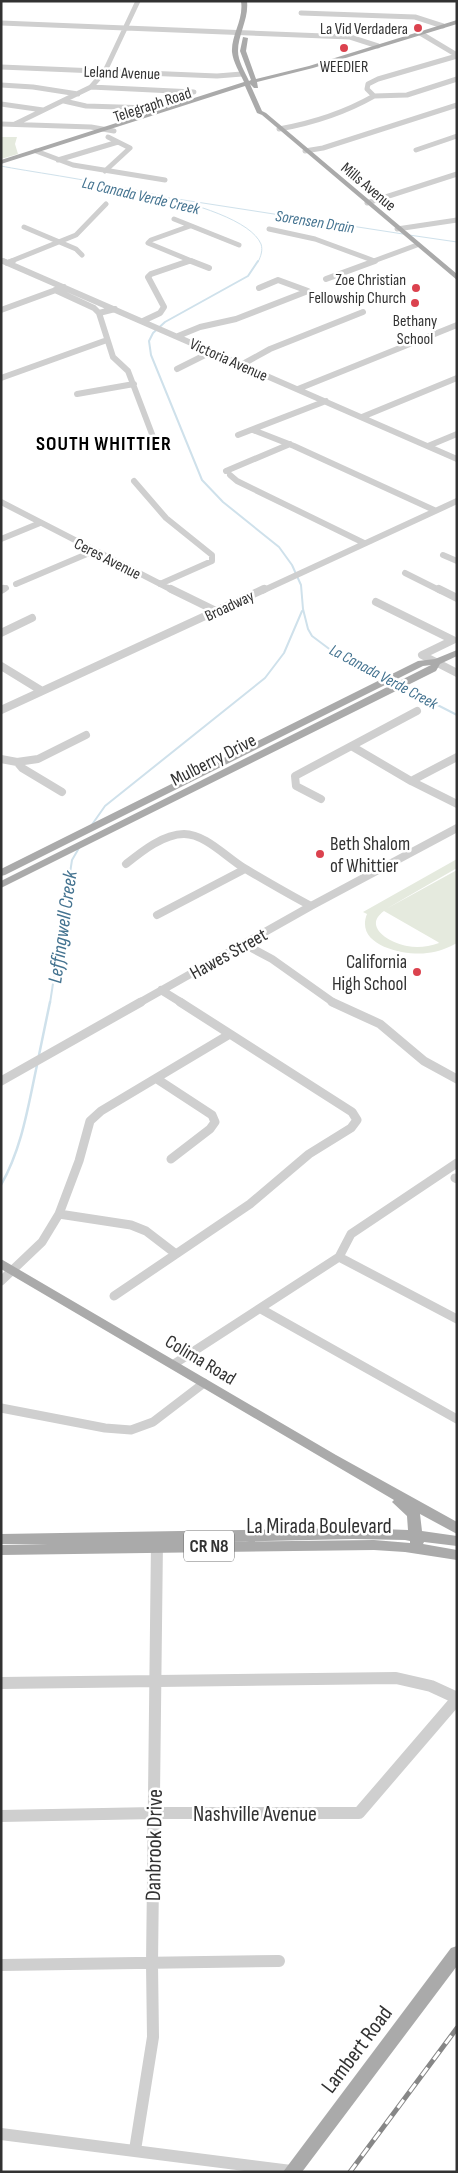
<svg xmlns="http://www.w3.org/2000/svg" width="458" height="2173" font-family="'Sofia Sans Condensed',sans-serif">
  <rect width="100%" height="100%" fill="#fff"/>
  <!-- green -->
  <path fill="#e5eade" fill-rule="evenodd" d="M1,137H17L15,144L18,154L1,159Z
    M457,859V868L386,909L457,870V943C448,948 438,952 427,953C406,956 354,946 367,914L363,912ZM384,911L438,942L439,943C428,947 417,948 407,946C390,943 362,927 384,911Z"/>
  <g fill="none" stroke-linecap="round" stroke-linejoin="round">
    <!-- stream-far2 -->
    <path stroke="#cfe1eb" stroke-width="1" d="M1,166C50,176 241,198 261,244C263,250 261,256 258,262
      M177,199L403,234
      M409,235L457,242"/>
    <!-- stream-far1 -->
    <path stroke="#cfe1eb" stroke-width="2" d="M258,261L248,276L165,322L153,333L149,341L151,355L202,480L223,502L279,547L292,565L301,585L303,609L308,629L312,636L332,651L457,715
      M91,826L105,806L265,678L284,653L302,611
      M50,1003L72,860L79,848"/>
    <!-- stream -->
    <path stroke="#cfe1eb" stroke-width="2.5" d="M39,1055L50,1002
      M1,1185C22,1148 28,1107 37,1065"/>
    <!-- minor-far4 -->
    <path stroke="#cfcfcf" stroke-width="5" d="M301,13L415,17L443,26
      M1,23L350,37L378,46
      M420,33L457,55
      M1,67L217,76L242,74
      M1,85L33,87L78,94
      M91,87L194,92
      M374,96L407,95L457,79
      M64,101L86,106L151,108
      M1,104L43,110
      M1,124L91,127L114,131
      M15,124L91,87L105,71L138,1
      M279,129C313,123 344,113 374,96L367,89L368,84L378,79L457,56
      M416,150L457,136
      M36,151L73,165L165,180
      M305,151L323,148L457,105
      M58,160L118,142
      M105,171L130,148L108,137
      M367,203L457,174
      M174,219L239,245
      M190,226L151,240L148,243L194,262
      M24,227L76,249L82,255
      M269,229L315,239L372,260
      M397,229L457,220
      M1,260L6,262
      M9,262L76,235L106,204
      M186,262L189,261
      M371,262L417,245"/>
    <!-- minor-far3 -->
    <path stroke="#cfcfcf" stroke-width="6" d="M3,261L457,459
      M191,261L209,268
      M7,263L13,261
      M326,279L375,261
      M55,290L94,308L99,313
      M115,309L99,313L113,357L128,371L155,442
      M1,310L64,287
      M143,321L160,313L164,307L148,277L151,274L189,261
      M178,336L200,327L236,319L308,291L278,280L259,288
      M241,365L270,349L363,312
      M177,369L211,352
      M1,378L107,340
      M298,389L457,325
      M77,394L134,384
      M362,417L457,378
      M253,430L294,446L434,510
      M238,435L326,401
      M428,446L457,434
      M226,471L290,444
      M230,475L237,481L364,543
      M134,481L166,518L212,555V561L160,584
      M1,502L174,591
      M1,539L40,523
      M443,555L457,561
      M405,573L441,591
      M16,584L94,551
      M1,590L6,588
      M262,591L457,501"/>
    <!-- minor-far2 -->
    <path stroke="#cfcfcf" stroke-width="8" d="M171,589L216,611
      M439,589L457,598
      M1,590L3,589
      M376,602L453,640L422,655L457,673
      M1,633L32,618
      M1,666L42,691
      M1,710L264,589
      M353,747L411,781L457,804
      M1,759L17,762L22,768L62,792
      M17,762L38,759L86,735
      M411,781L457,757
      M321,799L296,786L295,776L417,711
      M126,864C141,852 163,834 184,834C205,834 226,857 244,868C266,881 288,894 311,906
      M157,915L245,869
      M244,944L272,959L334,1003
      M161,990L182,1003
      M139,1003L311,906L457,828"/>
    <!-- minor-far1 -->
    <path stroke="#cfcfcf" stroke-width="9" d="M332,1002L380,1024L424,1061L457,1079
      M157,1079L212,1115L215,1122L210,1129L171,1159
      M1,1081L141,1002
      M455,1178L457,1179
      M59,1214L131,1225L146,1231L176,1254
      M339,1257L457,1319
      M1,1281L42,1242L59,1214L79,1161L90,1121L101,1111L230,1034
      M114,1296L250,1204L309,1154L351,1128L357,1120L352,1112L180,1002
      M261,1309L457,1419
      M174,1364L339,1257L351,1234L457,1163
      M1,1408L105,1428L131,1430L153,1422L204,1383"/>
    <!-- minor -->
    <path stroke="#cfcfcf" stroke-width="12" d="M1,1683L396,1678L431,1686L457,1698
      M1,1816L154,1813H359L457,1699
      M1,1965L279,1961
      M1,2134L291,2171
      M135,2150L153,2037L152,1964L157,1541"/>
    <!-- major -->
    <path fill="#aaa" fill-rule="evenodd" d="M241,1H247C249,19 238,34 238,51C238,61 245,72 249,81L251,80L240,51L243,37L248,38L246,51L256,79L309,66L457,20V24L313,68L257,82L258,88H254L250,84L262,111L266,113L457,274V280L262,115L257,113L245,86L1,164V160L244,82C240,73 233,62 232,52C231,35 244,20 241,1Z
      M457,650V656L440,664L436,671L1,888V881L431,665L423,666L5,875L1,876V869L418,661L435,659Z
      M1,1259L336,1455L457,1522V1534L420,1514L422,1531L457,1536V1546L424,1542L423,1544L457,1550V1560L405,1552L374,1550L1,1555V1545L48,1544H1V1534L353,1528L408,1530L407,1516L392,1502L394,1500L1,1269ZM353,1539L405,1540L410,1541V1543L374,1540L225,1542Z
      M457,1946V1966L302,2172H283L451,1948Z"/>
    <defs>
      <path id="rail" d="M350,2172L457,2028"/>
    </defs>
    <!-- rail casing -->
    <use href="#rail" stroke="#878787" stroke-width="5"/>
    <!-- rail -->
    <use href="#rail" stroke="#fff" stroke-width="3" stroke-dasharray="10" stroke-linecap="butt"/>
  </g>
  <!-- markers -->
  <g fill="#db424e" stroke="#fff" stroke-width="2">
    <circle cx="418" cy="28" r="5"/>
    <circle cx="344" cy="48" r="5"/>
    <circle cx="416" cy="288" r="5"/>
    <circle cx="415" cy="303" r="5"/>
    <circle cx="320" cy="854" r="5"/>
    <circle cx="417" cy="972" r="5"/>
  </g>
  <g text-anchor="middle" stroke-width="5" stroke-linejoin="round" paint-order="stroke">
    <!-- far-poi labels -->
    <g font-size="16" fill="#323232" stroke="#fff" text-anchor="end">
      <text x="408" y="34">La Vid Verdadera</text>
      <text x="344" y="72" text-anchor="middle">WEEDIER</text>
      <text x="406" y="285">Zoe Christian<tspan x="406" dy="18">Fellowship Church</tspan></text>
      <text x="415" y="326" text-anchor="middle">Bethany<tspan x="415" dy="18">School</tspan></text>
    </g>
    <!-- far-street labels -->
    <g font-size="16" fill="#323232" stroke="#fff">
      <text transform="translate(122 72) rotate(2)" y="6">Leland Avenue</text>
      <text transform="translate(152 104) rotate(-18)" y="6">Telegraph Road</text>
      <text transform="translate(369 186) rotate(40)" y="6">Mills Avenue</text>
      <text transform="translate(229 359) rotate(24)" y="6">Victoria Avenue</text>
      <text transform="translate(108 558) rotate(27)" y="6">Ceres Avenue</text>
      <text transform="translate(229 605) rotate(-25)" y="6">Broadway</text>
    </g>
    <!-- far-water labels -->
    <g font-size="16" font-style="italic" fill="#447390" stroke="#fff">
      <text transform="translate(141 195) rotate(13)" y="6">La Canada Verde Creek</text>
      <text transform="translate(315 221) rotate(9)" y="6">Sorensen Drain</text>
      <text transform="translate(384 676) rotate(28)" y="6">La Canada Verde Creek</text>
    </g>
    <!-- shield labels -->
    <rect fill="#fff" stroke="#707070" stroke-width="1" x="184" y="1530.5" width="50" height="31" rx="4"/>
    <g font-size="18" font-weight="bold" fill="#323232">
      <text x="209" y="1552">CR N8</text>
    </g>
    <!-- street labels -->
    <g font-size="19" fill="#323232" stroke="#fff">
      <text transform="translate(213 759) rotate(-27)" y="7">Mulberry Drive</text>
      <text transform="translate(228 953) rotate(-29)" y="7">Hawes Street</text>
      <text transform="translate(201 1359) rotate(31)" y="7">Colima Road</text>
    </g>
    <!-- poi labels -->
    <g font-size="19" fill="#323232" stroke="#fff" text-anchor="start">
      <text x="330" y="850">Beth Shalom<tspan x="330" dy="22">of Whittier</tspan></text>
      <text x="407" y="968" text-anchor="end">California<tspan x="407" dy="22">High School</tspan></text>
    </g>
    <!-- far-district labels -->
    <g font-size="20" font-weight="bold" letter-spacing="1" fill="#000" stroke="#fff">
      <text x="104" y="450">SOUTH WHITTIER</text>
    </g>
    <!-- water labels -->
    <g font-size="20" font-style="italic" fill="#447390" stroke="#fff">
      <text transform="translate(62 927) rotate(-82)" y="7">Leffingwell Creek</text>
    </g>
    <!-- near-street labels -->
    <g font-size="22" fill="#323232" stroke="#fff">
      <text x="319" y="1533">La Mirada Boulevard</text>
      <text x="255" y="1821">Nashville Avenue</text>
      <text transform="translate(153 1845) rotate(-89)" y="8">Danbrook Drive</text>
      <text transform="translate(356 2049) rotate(-53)" y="8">Lambert Road</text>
    </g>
  </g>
  <!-- border -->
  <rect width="458" height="2173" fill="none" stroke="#323232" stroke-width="5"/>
</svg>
